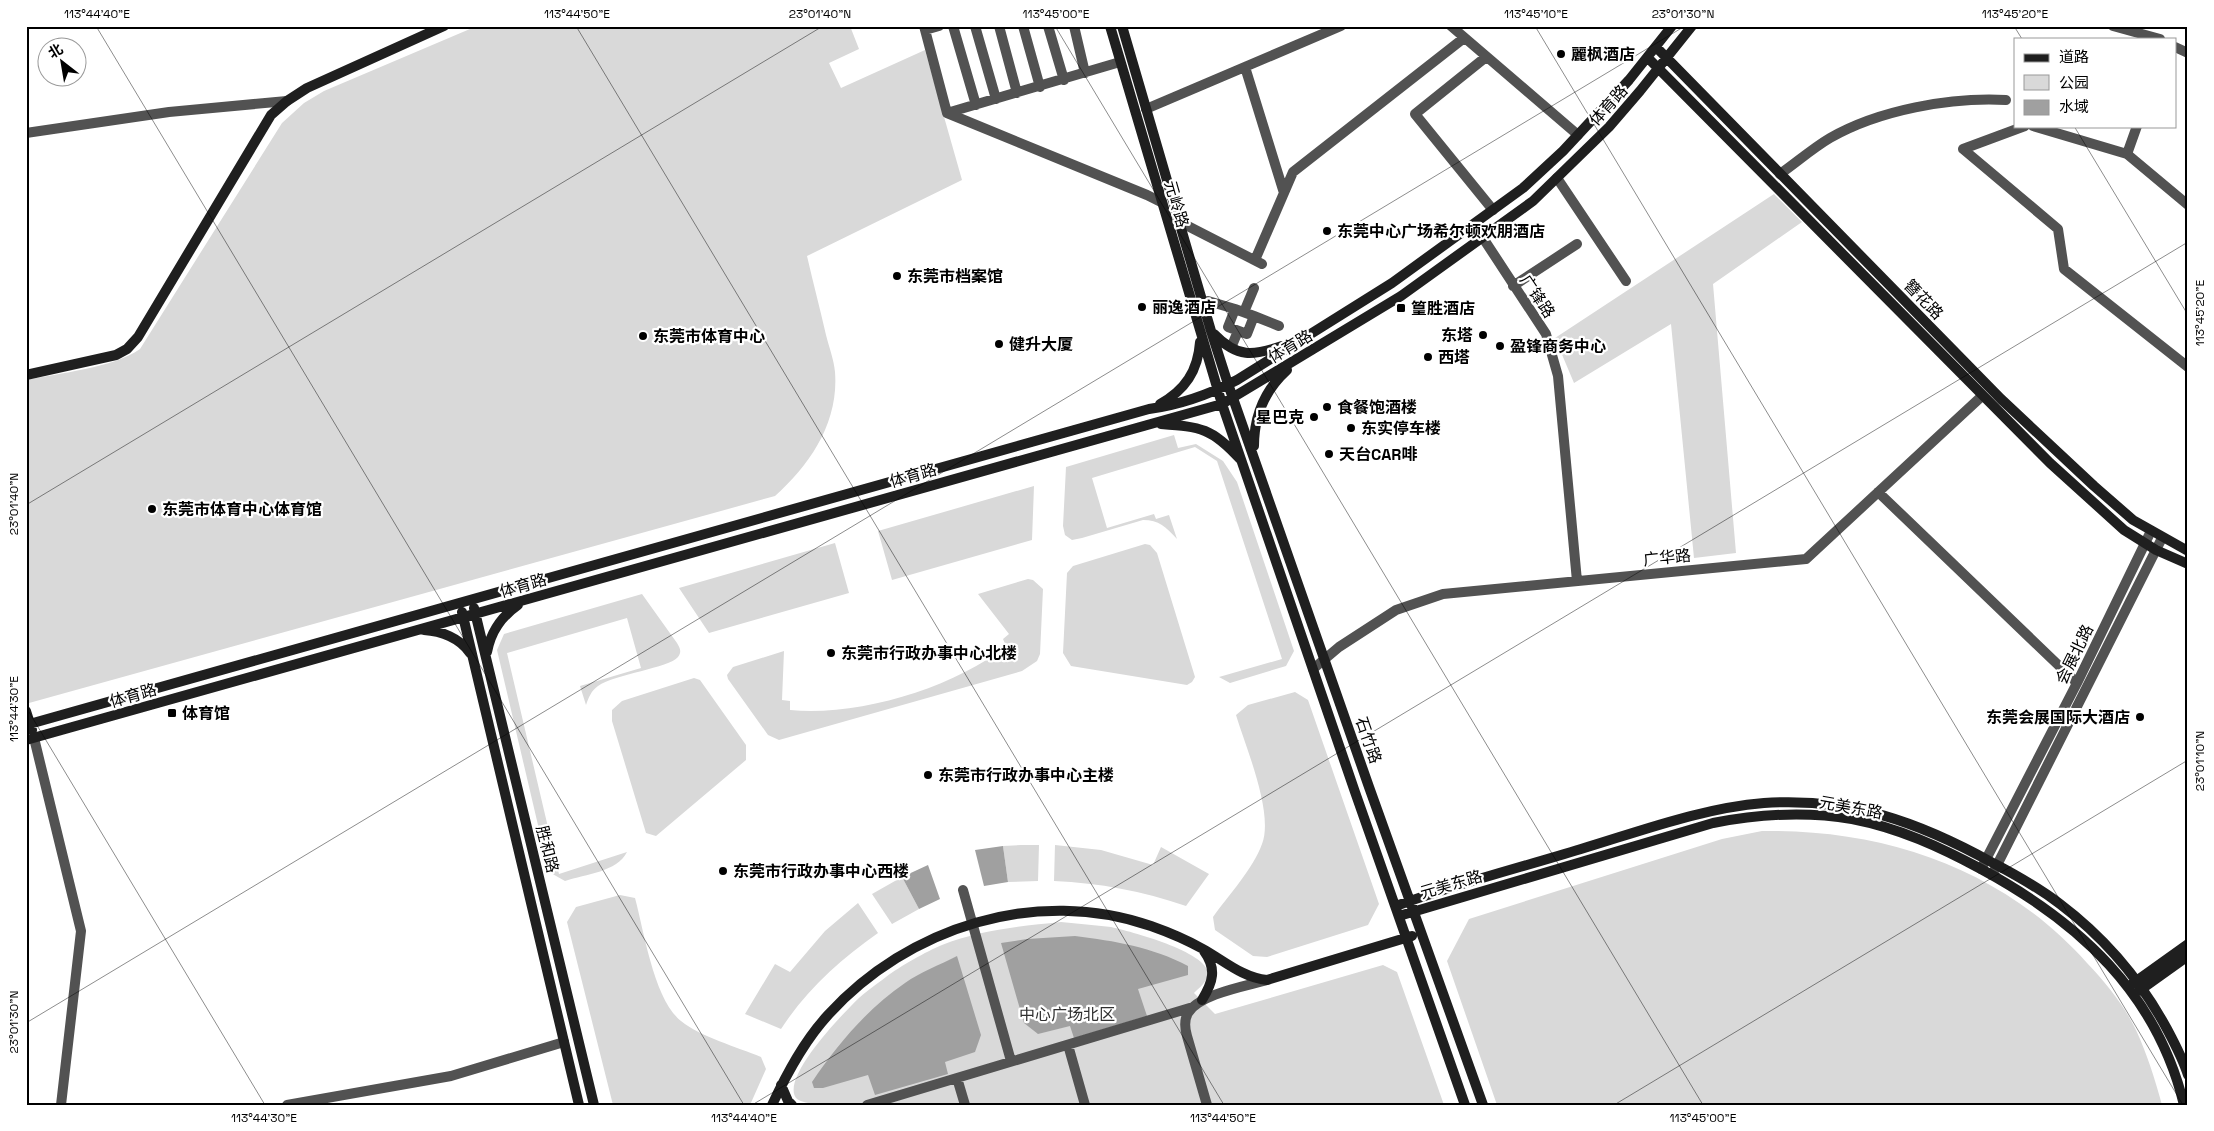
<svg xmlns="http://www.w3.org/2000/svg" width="2214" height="1131" font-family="'Space Grotesk','Noto Sans SC',sans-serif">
  <rect width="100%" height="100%" fill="#fff"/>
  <!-- green -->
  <path fill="#d9d9d9" d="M477,26H850L859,49L829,63L841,88L925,50L962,180L807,256C813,282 820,309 826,335C829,347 834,360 835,372C839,422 810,465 775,496L29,703L26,693V380C59,373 113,368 140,349L282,123L304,103L324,91Z
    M1774,194L1802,222L1713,284L1736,553L1694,558L1671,324L1574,383L1555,338Z
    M1174,435L1178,448L1196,444L1223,461L1237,482L1294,651L1286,666L1230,683L1219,677L1282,659L1217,461L1195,447L1092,478L1107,528L1154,514L1156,519L1169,515L1177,539C1166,527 1159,520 1143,520L1082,538L1072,540L1065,535L1063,526L1066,467Z
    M1034,486L1032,540L892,580L878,531Z
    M835,543L849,593L709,633L679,588Z
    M1145,544L1150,545L1157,553L1195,677L1192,682L1187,685L1071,666L1063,653L1067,573L1073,566Z
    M1028,579L1033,580L1043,589L1040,654L1037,661L1022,671L779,740L768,735L728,679L727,675L733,667L784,651L782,700L790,701V710C857,717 954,688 1006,646L1003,639L1009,634L978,594Z
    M642,594L677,643C680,648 682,652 678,657C669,668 615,674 598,686C591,691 589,697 586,705L580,686L641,668L627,618L507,653L559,874L627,852C617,872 586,874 565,881L549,872L497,650L504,634Z
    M694,678L700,680L746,745V760L656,836L646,833L612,721V710L622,701Z
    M1295,692L1308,700L1379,904L1368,925L1267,957L1253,956L1215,930L1213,917C1228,896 1253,869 1262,844C1274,813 1246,748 1236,715L1248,705Z
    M1762,831C1886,829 2003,869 2087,963C2106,983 2124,1005 2136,1030C2147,1054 2155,1079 2162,1105H1497L1447,961L1469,919L1722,839Z
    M1021,845H1039L1038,881L1008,882L1003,846Z
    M1055,845L1101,850L1153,865L1161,847L1209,874L1186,906C1142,891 1100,883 1054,881Z
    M902,877L919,909L892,924L872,894Z
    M620,895L635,898C644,931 654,1000 681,1021C701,1037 737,1047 761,1057L766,1069L750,1105H613L567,922L576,907Z
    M858,903L878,933C840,960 807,989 781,1029L745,1014L775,964L790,972L825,931Z
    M1061,922C1078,924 1095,925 1111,927C1129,931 1209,952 1208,974C1207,982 1199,988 1194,993L1215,1014L1383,965L1397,972L1444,1105H815C810,1103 801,1102 797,1099C779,1081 838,1019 851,1006C861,995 874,986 886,977C899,967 927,951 942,945C980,930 1021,926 1061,922Z"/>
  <!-- water -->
  <path fill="#a0a0a0" d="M1003,846L1008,882L984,886L975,850Z
    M928,865L940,899L919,909L902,877Z
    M1075,936C1115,941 1152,947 1188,966V975L1138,989L1147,1016L1074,1038L1070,1026L1038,1034L1024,1023L1001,943L1027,939Z
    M957,956L981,1035L975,1052L945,1062L948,1074L875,1095L868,1075L823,1088H814L812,1082C837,1045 867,1009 905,983C920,972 940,965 957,956Z"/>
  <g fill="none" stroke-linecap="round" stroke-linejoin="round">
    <!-- street -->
    <path stroke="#525252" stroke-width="10" d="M924,26L947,113L1120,62
      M953,26L976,105
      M975,26L996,99
      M999,26L1017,93
      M1023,26L1040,87
      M1048,26L1064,80
      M1074,26L1085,73
      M1451,26L1578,135
      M2113,26L2160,39
      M925,30L939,26
      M2175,47L2188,53
      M1486,57L1415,114L1493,210
      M1245,67L1284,193
      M1146,109L1341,26
      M947,113L1147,195L1161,202
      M2033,126L2127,154L2188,205
      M26,133L169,112L287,101
      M1963,149L2058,229L2064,269L2188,367
      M1963,149L2025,126
      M2127,154L2137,126
      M1780,174C1797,162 1813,148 1830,138C1879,110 1950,97 2006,100
      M1557,178L1626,281
      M1178,221L1262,264
      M1483,238L1546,334L1558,376L1577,581
      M1255,260L1293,172L1464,38
      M1513,286L1577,244
      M1208,301L1235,309
      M1235,309L1254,316L1247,334L1228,327Z
      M1244,312L1254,288
      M1254,316L1279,326
      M1233,343L1238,331
      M1878,492L2077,683
      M1313,669L1339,647L1396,610L1443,594L1806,559L1982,396
      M34,738L81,931L61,1105
      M1981,869L2077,683L2151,531
      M1992,875L2162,538
      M963,890L1011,1061
      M1068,1045L1085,1105
      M957,1078L965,1105
      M287,1105L451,1076L564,1042
      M867,1105L1193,1007
      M1207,1105L1187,1036C1185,1029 1184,1020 1188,1013C1199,994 1246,986 1267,980"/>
    <!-- secondary -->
    <path stroke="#1f1f1f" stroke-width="10" d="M1110,26L1222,404L1355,792L1465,1105
      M1122,26L1211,331L1228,384L1369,787L1483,1105
      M1656,47L2001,399L2094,486L2133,520L2188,551
      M1648,58L2050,463L2124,530L2156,550L2188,564
      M1214,334C1237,358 1253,356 1282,346
      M26,375L116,355L127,349L138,337L271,115L287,101L307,88L444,26
      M1160,404C1185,390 1198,371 1200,342
      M1161,424C1201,427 1212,428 1240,459
      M1254,446C1254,416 1265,390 1287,370
      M474,608L594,1105
      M462,612L579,1105
      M424,630C441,631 460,638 470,653
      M487,652C491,631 501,617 518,605
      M26,711L32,730
      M26,725L1149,409C1179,405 1210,394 1237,380L1392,283L1523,188L1563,151L1629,80L1672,26
      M26,740L1222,404L1401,296L1533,201L1609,127L1640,91L1692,26
      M1396,906C1456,884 1519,868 1581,849C1641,831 1702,808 1764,803C1850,797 1919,822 1993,863C2016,875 2039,888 2060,904C2105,938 2140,979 2167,1029C2175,1044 2183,1059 2188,1075
      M1399,916L1713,823C1759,814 1805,811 1852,819C1899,828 1940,847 1981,869C2079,922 2157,993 2184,1105
      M2132,984L2188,944
      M2139,991L2188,956
      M1202,1000C1213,982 1217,969 1204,951
      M781,1085L788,1101L792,1105
      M772,1105C787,1073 804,1041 828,1015C908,927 1037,886 1151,926C1168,932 1187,940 1203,949C1223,960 1243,978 1267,980L1412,936"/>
  </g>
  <!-- ticks -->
  <path fill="none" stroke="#000" stroke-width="1" stroke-opacity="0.45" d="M96,26L744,1105M576,26L1224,1105M1055,26L1703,1105M1535,26L2183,1105M2014,26L2022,39M2074,126L2188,315M26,505L823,26M26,707L265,1105M26,1023L1685,26M752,1105L2188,242M1614,1105L2188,760"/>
  <!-- markers -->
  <g fill="#000" stroke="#fff" stroke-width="2">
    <circle cx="1561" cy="54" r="5"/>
    <circle cx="1327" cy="231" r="5"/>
    <circle cx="897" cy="276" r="5"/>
    <circle cx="1142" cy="307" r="5"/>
    <rect x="1396" y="303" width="10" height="10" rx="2.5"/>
    <circle cx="1483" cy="335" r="5"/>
    <circle cx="643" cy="336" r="5"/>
    <circle cx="999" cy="344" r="5"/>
    <circle cx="1500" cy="346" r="5"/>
    <circle cx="1428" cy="357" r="5"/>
    <circle cx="1327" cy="407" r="5"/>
    <circle cx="1314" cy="417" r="5"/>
    <circle cx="1351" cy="428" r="5"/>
    <circle cx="1329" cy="454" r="5"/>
    <circle cx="152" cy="509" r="5"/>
    <circle cx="831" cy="653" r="5"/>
    <rect x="167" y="708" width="10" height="10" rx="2.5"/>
    <circle cx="2140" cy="717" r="5"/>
    <circle cx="928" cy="775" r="5"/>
    <circle cx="723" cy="871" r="5"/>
  </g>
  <g text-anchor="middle" stroke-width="4.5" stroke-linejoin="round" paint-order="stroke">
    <!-- poi labels -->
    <g font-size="16" font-weight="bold" fill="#000" stroke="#fff" text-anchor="start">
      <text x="1571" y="60">麗枫酒店</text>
      <text x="1337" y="237">东莞中心广场希尔顿欢朋酒店</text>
      <text x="907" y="282">东莞市档案馆</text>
      <text x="1152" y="313">丽逸酒店</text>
      <text x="1411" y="314">篁胜酒店</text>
      <text x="1473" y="341" text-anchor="end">东塔</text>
      <text x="653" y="342">东莞市体育中心</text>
      <text x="1009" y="350">健升大厦</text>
      <text x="1510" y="352">盈锋商务中心</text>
      <text x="1438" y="363">西塔</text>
      <text x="1337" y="413">食餐饱酒楼</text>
      <text x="1304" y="423" text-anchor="end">星巴克</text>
      <text x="1361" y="434">东实停车楼</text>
      <text x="1339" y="460">天台CAR啡</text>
      <text x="162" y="515">东莞市体育中心体育馆</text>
      <text x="841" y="659">东莞市行政办事中心北楼</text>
      <text x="182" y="719">体育馆</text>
      <text x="2130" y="723" text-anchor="end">东莞会展国际大酒店</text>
      <text x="938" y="781">东莞市行政办事中心主楼</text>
      <text x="733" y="877">东莞市行政办事中心西楼</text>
    </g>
    <!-- street labels -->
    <g font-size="16" fill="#000" stroke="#fff">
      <text transform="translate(1608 105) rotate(-48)" y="6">体育路</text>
      <text transform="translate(1177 204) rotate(74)" y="6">元岭路</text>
      <text transform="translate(1538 296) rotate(56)" y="6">广锋路</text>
      <text transform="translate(1924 299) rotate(46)" y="6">簪花路</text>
      <text transform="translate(1290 346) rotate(-31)" y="6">体育路</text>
      <text transform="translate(913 475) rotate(-16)" y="6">体育路</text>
      <text transform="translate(1667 557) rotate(-6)" y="6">广华路</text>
      <text transform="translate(523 585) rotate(-16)" y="6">体育路</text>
      <text transform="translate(2074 654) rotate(-64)" y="6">会展北路</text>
      <text transform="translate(133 695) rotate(-16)" y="6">体育路</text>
      <text transform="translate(1369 740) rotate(71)" y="6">石竹路</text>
      <text transform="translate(1851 807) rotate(10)" y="6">元美东路</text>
      <text transform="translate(548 849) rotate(76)" y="6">胜和路</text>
      <text transform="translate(1451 884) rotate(-16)" y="6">元美东路</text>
    </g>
    <!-- park labels -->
    <g font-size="16" fill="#303030" stroke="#fff">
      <text x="1067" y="1020">中心广场北区</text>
    </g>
  </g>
  <!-- border -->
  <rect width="2214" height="1131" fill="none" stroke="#ffffff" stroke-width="55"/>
  <!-- legend -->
  <rect x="2014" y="38" width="162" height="90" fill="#ffffff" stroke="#999999"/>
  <rect x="2024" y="54" width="25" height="8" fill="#1f1f1f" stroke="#999999"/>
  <text x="2059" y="62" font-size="15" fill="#000000">道路</text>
  <rect x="2024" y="75" width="25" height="15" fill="#d9d9d9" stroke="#999999"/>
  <text x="2059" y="88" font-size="15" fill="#000000">公园</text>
  <rect x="2024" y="100" width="25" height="15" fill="#a0a0a0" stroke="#999999"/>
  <text x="2059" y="112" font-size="15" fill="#000000">水域</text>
  <!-- north arrow -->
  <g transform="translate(62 62) rotate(329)"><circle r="24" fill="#ffffff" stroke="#999999"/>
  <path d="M0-4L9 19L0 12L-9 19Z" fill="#000000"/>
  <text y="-8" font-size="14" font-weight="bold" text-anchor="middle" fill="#000000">北</text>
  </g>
  <rect x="28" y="28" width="2158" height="1076" fill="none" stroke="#000" stroke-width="2"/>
  <g font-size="12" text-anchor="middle" fill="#000">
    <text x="97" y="18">113°44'40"E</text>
    <text x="577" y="18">113°44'50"E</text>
    <text x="820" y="18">23°01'40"N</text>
    <text x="1056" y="18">113°45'00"E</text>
    <text x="1536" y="18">113°45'10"E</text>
    <text x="1683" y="18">23°01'30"N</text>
    <text x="2015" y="18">113°45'20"E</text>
    <text transform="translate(2200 313) rotate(-90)" y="4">113°45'20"E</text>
    <text transform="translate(14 504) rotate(-90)" y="4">23°01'40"N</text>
    <text transform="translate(14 709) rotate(-90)" y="4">113°44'30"E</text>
    <text transform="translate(2200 761) rotate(-90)" y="4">23°01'10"N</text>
    <text transform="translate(14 1022) rotate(-90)" y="4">23°01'30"N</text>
    <text x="264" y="1122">113°44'30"E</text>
    <text x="744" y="1122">113°44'40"E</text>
    <text x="1223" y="1122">113°44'50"E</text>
    <text x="1703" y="1122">113°45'00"E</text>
  </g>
</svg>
